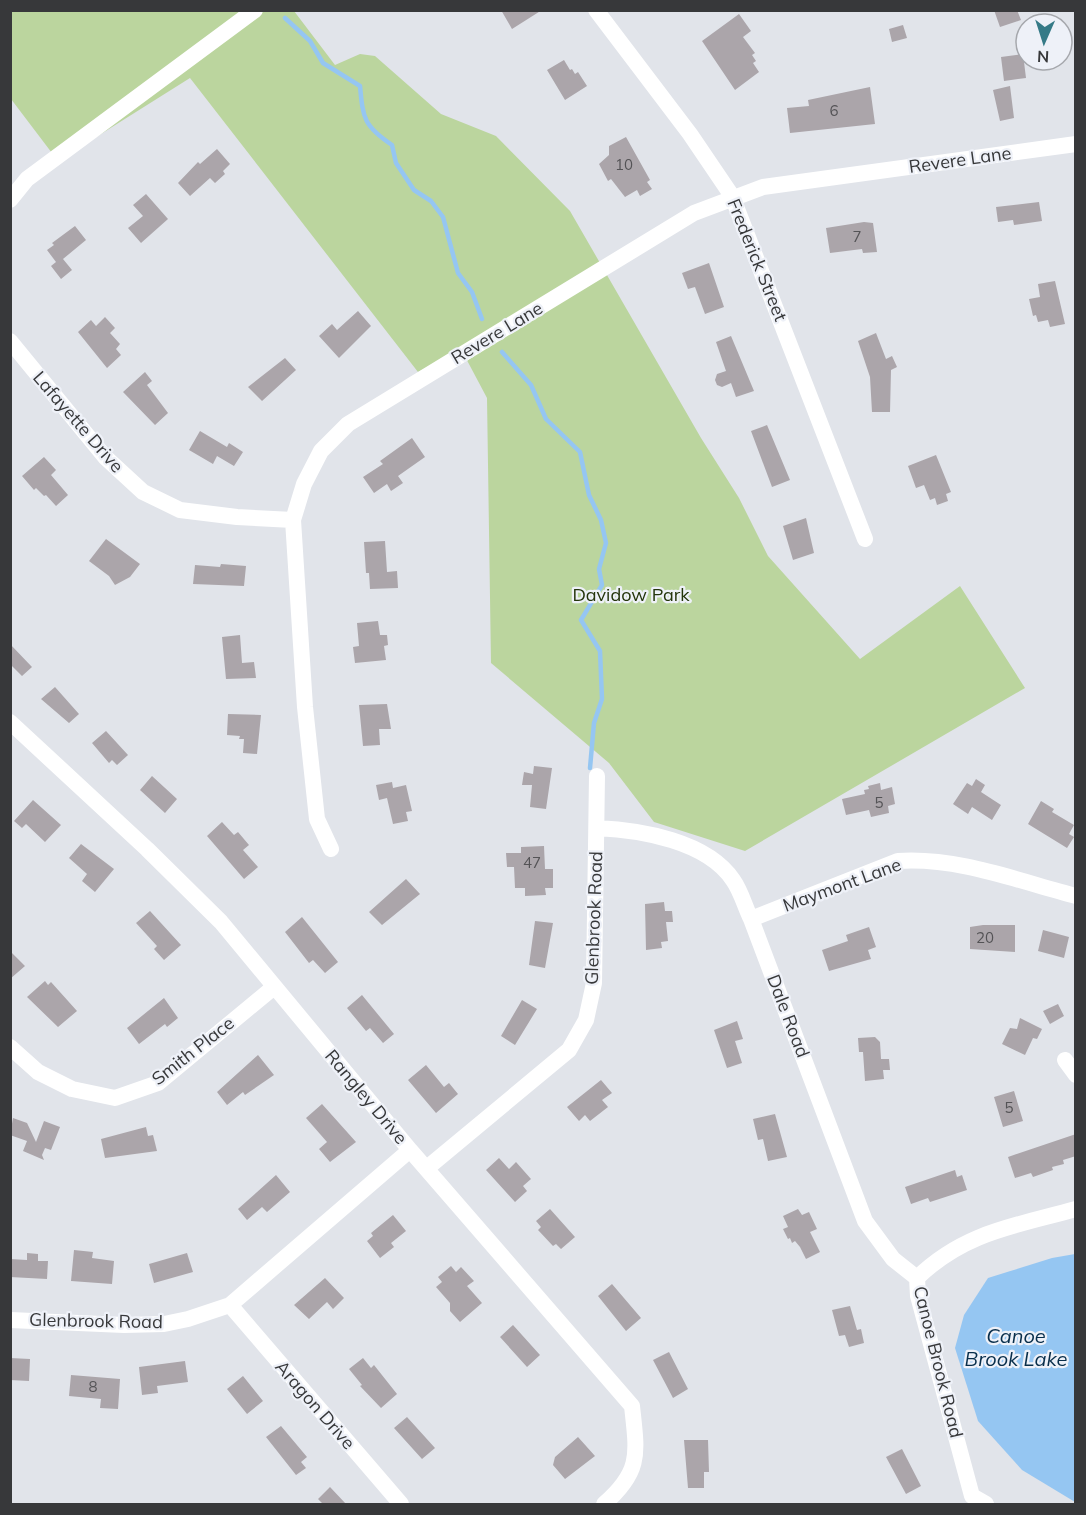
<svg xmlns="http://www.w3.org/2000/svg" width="1086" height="1515" font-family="Mulish,sans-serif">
  <rect width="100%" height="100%" fill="#e1e4ea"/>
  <!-- green -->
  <path fill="#bbd59e" d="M11,11H294L335,65L360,54L375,56L441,114L496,136L570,211L701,438L739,498L768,556L860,659L960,586L1025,688L745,851L654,822L609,763L491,663L487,398L461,349L418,372L190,78L58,161L11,99Z"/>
  <!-- water -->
  <path fill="#95c6f2" d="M1075,1254H1076L1075,1502L1022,1470L978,1421L955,1348L964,1315L988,1278L1052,1258Z"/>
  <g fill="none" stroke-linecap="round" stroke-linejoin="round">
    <!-- stream -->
    <path stroke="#95c6f2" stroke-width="4.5" d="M285,18L310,41L323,63L360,86C363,119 364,126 392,145L396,163L414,190L431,201L443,217L458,273L472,292L482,319
      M502,352L531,385L546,419L580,452L589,495L601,520L606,543L599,569L602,585L581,620L600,651L602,699L594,723L590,768"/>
  </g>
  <!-- building -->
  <path fill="#aba5aa" d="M501,10H542L512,29Z
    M994,10H1017L1021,20L1000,27Z
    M739,14L751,31L743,37L755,53L752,55L756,61L753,63L759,72L735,90L702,41Z
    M903,25L907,38L892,42L889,29Z
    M1023,54L1026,78L1004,81L1001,57Z
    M564,60L570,70L572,69L575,74L578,72L587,86L565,100L547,70Z
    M1010,86L1014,118L1000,121L993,90Z
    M870,87L875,124L790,133L787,108L809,106L808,100Z
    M626,137L650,180L647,182L652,189L640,196L637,190L625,197L611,179L608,181L599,164L609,155V146Z
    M217,149L230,164L223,171L225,174L215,183L210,178L190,196L178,183L198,162L200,164Z
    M146,194L168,219L141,243L128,228L143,216L133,205Z
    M1039,202L1042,221L1014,225L1013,220L998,222L996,207Z
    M864,222L873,223L877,252L863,253L862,249L830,253L826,228Z
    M75,226L86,240L63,259L72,270L61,279L51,266L56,262L47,250L54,245L52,243Z
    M709,263L724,307L705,314L695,287L688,289L682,273Z
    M1055,281L1065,324L1050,327L1048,320L1038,322L1036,315L1033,316L1029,299L1040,297L1038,284Z
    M358,311L371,326L339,358L319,336L332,324L337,330Z
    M105,317L115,328L110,333L120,344L116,349L121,355L107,368L78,332L91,320L96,326Z
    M876,333L886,359L892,356L897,367L891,370L890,412H872L870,377L858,341Z
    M731,336L754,391L736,397L731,383L722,387L717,385L715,380L717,374L726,371L716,342Z
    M285,358L296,370L262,401L248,387Z
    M145,372L152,381L147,385L168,413L155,425L123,392Z
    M767,425L790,480L772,487L751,431Z
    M200,431L227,447L229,443L243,452L234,466L217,456L213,464L189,450Z
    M412,438L425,457L398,476L403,483L391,491L387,484L374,493L363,477L383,464L380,461Z
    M936,455L951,492L946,494L948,501L937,505L935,498L930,500L924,485L916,488L908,466Z
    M44,457L56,470L51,475L68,495L56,506L46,495L44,496L36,488L34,490L22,476Z
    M806,518L814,553L793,560L783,526Z
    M106,539L140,564L130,577L115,585L109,576L89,561Z
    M385,541L387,572L397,571L398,588L370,589L369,573H366L364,542Z
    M221,564L246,566L244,586L193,584L195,565L220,567Z
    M378,621L380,635H387L388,645L384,646L386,660L355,663L353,647L359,646L357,623Z
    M240,635L242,663L254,662L256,678L226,679L222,637Z
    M10,644L32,667L22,676L10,664Z
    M55,687L79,714L69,723L41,699Z
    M387,704L391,729H379L380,745L363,746L359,705Z
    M228,714L261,715L257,754L243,753L244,739H239L240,736L227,735Z
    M106,731L128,755L117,765L112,760L109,763L92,743Z
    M534,766L552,768L546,809L530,807L532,785H522L524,772L533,774Z
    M152,776L177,799L165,813L140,790Z
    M976,779L985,785L981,792L1001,805L992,820L972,807L968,814L953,804L967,783L972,786Z
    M392,782L393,788L406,785L412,811L406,812L408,821L393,824L387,798L379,800L376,785Z
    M880,783L881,790L892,787L895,804L888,806L889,813L871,817L869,810L846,815L842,799L865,794L864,790L869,789L868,786Z
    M33,800L61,825L45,842L26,824L22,828L14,821Z
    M1041,801L1054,809L1052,812L1074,825L1069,834L1074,837L1067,848L1028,824Z
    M222,822L234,835L238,832L249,845L243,850L258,867L244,879L207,836Z
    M81,844L114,869L95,892L82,881L87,874L69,858Z
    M544,846L545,869H553V888H545L546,895L525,896V888H515L514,867H507L506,853H521V847Z
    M406,879L420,894L382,925L369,912Z
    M664,902L665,911H672L673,922H666L668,941L661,942L662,948L646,950L645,904Z
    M150,911L181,945L164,960L154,949L157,946L136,923Z
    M302,917L338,962L325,973L313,960L309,963L285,932Z
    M535,921L553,923L545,968L529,965Z
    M983,925H1015V952L970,949V927Z
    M869,927L876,947L868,950L871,959L829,971L822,950L848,941L846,935Z
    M1043,930L1069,937L1064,958L1038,951Z
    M10,951L25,966L10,979Z
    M45,981L48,985L51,982L77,1011L58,1027L27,997Z
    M362,995L394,1034L383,1043L370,1028L366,1031L347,1008Z
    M164,998L178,1018L167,1027L165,1024L139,1044L127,1028Z
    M522,1000L537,1009L515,1045L501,1036Z
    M1058,1004L1064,1016L1050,1024L1043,1011Z
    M1020,1018L1042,1029L1037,1039L1033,1038L1025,1055L1002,1044L1010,1028L1017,1029Z
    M737,1021L743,1039L735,1041L742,1063L727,1068L714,1030Z
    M875,1037L880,1042L881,1059H889L890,1070H883L884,1079L865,1081L863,1052H859L858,1038Z
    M258,1055L274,1075L245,1095L243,1092L227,1105L217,1092Z
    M426,1065L444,1087L449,1083L458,1094L436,1113L408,1080Z
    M601,1080L612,1093L602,1100L608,1107L590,1121L585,1115L579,1121L567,1107Z
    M1014,1091L1023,1121L1003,1127L994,1097Z
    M322,1104L356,1142L330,1162L319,1149L327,1142L306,1118Z
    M775,1114L787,1157L768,1161L763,1139L758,1140L753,1119Z
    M13,1118L27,1123L36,1142L44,1121L60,1127L51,1150L45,1148L42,1155L44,1160L23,1151L27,1141L10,1135Z
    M146,1127L148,1136L153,1135L157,1151L105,1158L101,1139Z
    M1076,1134V1156L1063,1160L1064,1164L1052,1167L1053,1170L1033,1177L1031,1173L1015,1178L1008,1157Z
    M499,1158L509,1169L516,1162L531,1179L523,1186L527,1191L515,1202L486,1170Z
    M955,1170L957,1177L962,1175L967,1190L930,1202L928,1198L911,1204L905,1187Z
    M276,1175L290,1192L267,1212L262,1207L247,1220L238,1209Z
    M550,1209L575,1237L561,1249L556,1244L553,1246L538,1230L541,1227L536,1221Z
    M798,1209L802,1215L809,1212L817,1229L810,1232L820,1252L806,1259L800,1247L795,1241L792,1243L790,1238L788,1239L783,1229L788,1227L783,1216Z
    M393,1215L406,1231L391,1243L394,1247L380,1258L367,1241L373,1236L371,1233Z
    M74,1250L93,1252L92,1258L114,1261L112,1284L71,1281Z
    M27,1253L38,1254V1261H48L47,1279L10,1277V1259L27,1260Z
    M187,1253L193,1272L154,1283L149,1264Z
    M451,1266L456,1272L461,1267L474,1281L467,1286L482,1303L460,1322L450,1311V1303L436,1287L442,1282L438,1277Z
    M325,1278L344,1298L333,1309L327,1302L309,1319L294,1305Z
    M612,1284L641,1318L626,1331L598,1296Z
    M850,1306L857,1330L861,1329L864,1343L849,1347L845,1335L839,1336L832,1310Z
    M513,1325L540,1355L527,1367L500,1337Z
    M669,1352L688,1389L673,1398L653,1360Z
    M10,1358L30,1359L29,1381L10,1380Z
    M363,1358L371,1368L374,1365L397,1394L381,1408L360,1386L362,1385L349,1369Z
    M185,1361L188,1382L157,1386L158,1393L142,1395L139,1367Z
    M71,1375L120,1379L118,1409L100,1408L101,1399L69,1396Z
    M243,1376L263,1401L247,1414L227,1389Z
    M407,1417L435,1448L422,1459L394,1428Z
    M281,1426L307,1457L301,1462L306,1468L296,1475L266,1437Z
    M578,1437L595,1456L565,1479L553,1465L555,1457Z
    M684,1440H708L709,1472H704V1488H688Z
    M902,1449L921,1486L906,1494L886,1457Z
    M330,1487L346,1504H323L318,1499Z"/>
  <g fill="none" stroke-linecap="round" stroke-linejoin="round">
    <!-- street -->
    <path stroke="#fff" stroke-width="16" d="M596,10L690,134L732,196L865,539
      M10,200L27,179L255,10
      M10,341L105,457L143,492L180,510L237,517L293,520
      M10,722L147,849L221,922L410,1150L632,1406C637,1453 642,1471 604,1504
      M597,828C641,830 707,841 733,880C741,891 745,907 751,919L865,1221L893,1259L917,1278
      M331,849L317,819L305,707L293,520L304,484L321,451L348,424L694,213L763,187L1076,144
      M751,919L898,861C958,857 1018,881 1076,896
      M10,1047L38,1072L72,1089L115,1098L158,1083L274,987
      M1065,1060L1076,1075
      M427,1168L569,1050L586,1020L594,983L597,776
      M230,1305L401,1504
      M10,1320L124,1325L164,1324L188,1319L230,1305L410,1150
      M986,1504L972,1496L918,1296L917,1278C964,1232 1015,1226 1076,1209"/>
  </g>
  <g text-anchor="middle" stroke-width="4.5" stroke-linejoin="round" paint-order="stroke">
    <!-- number labels -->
    <g font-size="15" fill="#545356">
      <text x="834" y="116">6</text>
      <text x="624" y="170">10</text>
      <text x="857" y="242">7</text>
      <text x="879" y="808">5</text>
      <text x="532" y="868">47</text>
      <text x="985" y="943">20</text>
      <text x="1009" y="1113">5</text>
      <text x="93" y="1392">8</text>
    </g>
    <!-- street labels -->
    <g font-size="18" fill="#37383a" stroke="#eef1f8">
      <text transform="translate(960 160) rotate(-8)" y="6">Revere Lane</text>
      <text transform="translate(757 260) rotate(68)" y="6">Frederick Street</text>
      <text transform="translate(497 333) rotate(-31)" y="6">Revere Lane</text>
      <text transform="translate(78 422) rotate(49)" y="6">Lafayette Drive</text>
      <text transform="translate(842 885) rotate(-20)" y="6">Maymont Lane</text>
      <text transform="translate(594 918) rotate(-88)" y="6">Glenbrook Road</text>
      <text transform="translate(788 1016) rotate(69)" y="6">Dale Road</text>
      <text transform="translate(193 1051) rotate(-38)" y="6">Smith Place</text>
      <text transform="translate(366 1097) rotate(50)" y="6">Rangley Drive</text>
      <text transform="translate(96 1321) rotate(1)" y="6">Glenbrook Road</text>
      <text transform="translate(938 1362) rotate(76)" y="6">Canoe Brook Road</text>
      <text transform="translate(315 1405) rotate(49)" y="6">Aragon Drive</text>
    </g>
    <!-- park labels -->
    <g font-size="18" fill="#24350b" stroke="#eef1f8">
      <text x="631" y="601">Davidow Park</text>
    </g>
    <!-- water labels -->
    <g font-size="20" font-style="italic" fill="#082e4b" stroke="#eef1f8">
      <text x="1016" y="1343">Canoe<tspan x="1016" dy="23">Brook Lake</tspan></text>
    </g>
  </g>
  <!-- border -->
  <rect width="1086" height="1515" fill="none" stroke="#37383a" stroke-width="24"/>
  <!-- north arrow -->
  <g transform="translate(1044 42) rotate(183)"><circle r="28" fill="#eef1f8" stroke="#a5a7ac" stroke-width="1.5"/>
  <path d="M0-4.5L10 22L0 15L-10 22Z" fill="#357a87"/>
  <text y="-9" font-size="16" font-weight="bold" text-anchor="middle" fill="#37383a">N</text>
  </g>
</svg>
